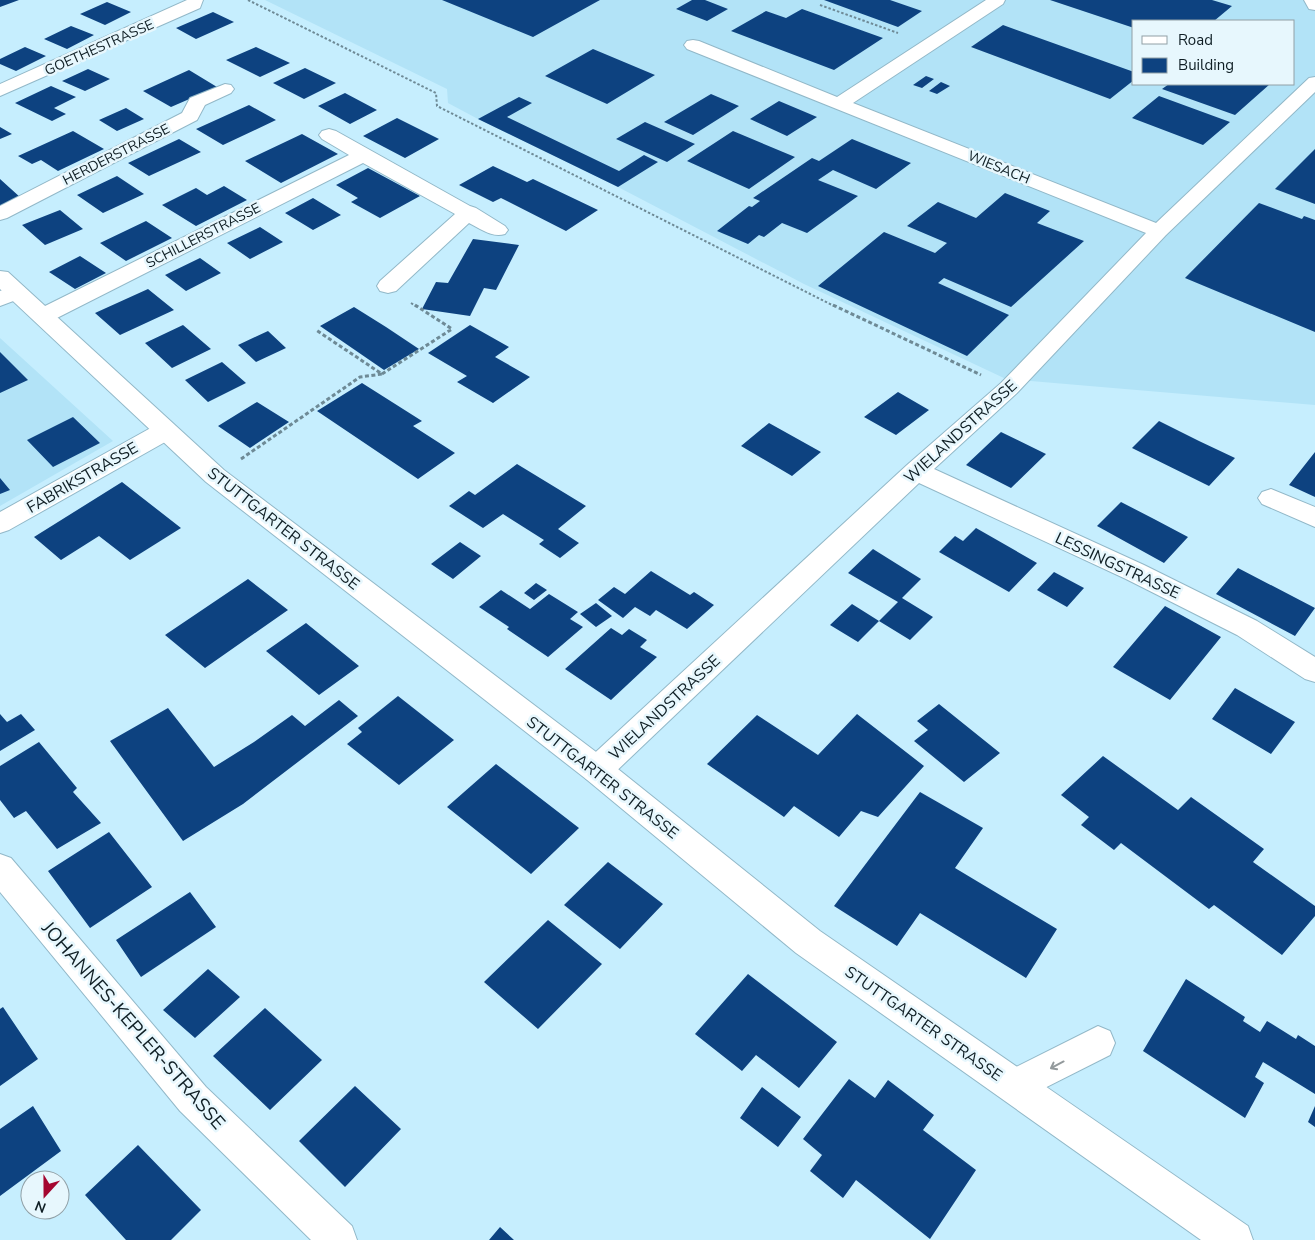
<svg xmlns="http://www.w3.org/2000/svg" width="1315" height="1240" font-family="'Nunito Sans',sans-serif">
  <rect width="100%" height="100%" fill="#c6eefe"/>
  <!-- built -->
  <path fill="#b2e3f7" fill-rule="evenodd" d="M265,0H1315V405L1006,379L804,284L618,187L478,119L448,103L447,89ZM1134,21H1294V84H1134Z
    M0,338L113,441L0,506Z"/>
  <!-- building -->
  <path fill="#0d4280" d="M0,0H19L0,7Z
    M442,0H600L533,37Z
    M692,0H705L728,9L707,21L676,9Z
    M824,0H890L922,11L898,27Z
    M1050,0H1212L1232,6L1214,21H1134V28Z
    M107,2L131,12L105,25L80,14Z
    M802,9L883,38L834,70L731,31L766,11L786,18Z
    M213,12L234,22L196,39L176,28Z
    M1003,25L1134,72V80L1110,99L971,47Z
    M71,26L94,35L67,49L44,39Z
    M25,47L46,56L16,71L0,64V59Z
    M256,47L290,63L260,77L226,60Z
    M593,49L655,75L607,104L545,76Z
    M305,68L336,83L304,99L273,83Z
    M88,69L110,79L85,91L62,81Z
    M189,70L217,87L171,107L143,91Z
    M926,76L934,79L922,88L913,85Z
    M941,82L950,86L937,94L929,91Z
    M1169,84H1270L1235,115L1162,89Z
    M51,86L76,97L54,108L66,114L52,121L15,103Z
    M345,93L377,110L350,124L318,106Z
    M711,94L739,106L693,135L664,122Z
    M1159,96L1230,122L1203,145L1132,118Z
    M519,97L532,103L507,117L619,171L644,155L658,162L618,187L478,119Z
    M779,101L817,117L787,136L750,119Z
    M249,105L276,120L223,145L196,129Z
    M126,108L144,119L117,131L99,120Z
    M397,118L439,139L405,158L363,136Z
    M645,122L695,144L667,162L616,139Z
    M0,127L12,134L0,139Z
    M73,131L104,149L58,171L41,160L32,164L18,156Z
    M733,131L795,157L749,189L687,161Z
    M302,134L338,154L281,183L245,161Z
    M179,139L201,152L149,176L128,163Z
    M852,139L911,163L876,189L833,170L818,180L858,196L807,233L782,223L764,237L759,235L748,244L717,231L749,206L752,207L760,201L753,198L812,158L819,161Z
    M1315,149V204L1275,189Z
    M493,166L527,182L533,179L598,210L566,231L501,198L493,202L459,185Z
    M368,168L420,196L380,218L351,202L358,198L336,185Z
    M117,176L144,194L103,213L77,195Z
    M0,179L21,198L0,206Z
    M224,186L247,200L196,226L162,205L196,188L207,195Z
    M1005,193L1050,211L1037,223L1084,241L1011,307L944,278L938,283L1009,315L967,356L818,286L884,232L935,253L947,243L907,226L938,202L976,218Z
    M313,198L341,215L313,230L285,213Z
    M1259,203L1302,219L1304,216L1315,220V332L1185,278Z
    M60,210L83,229L45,245L22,225Z
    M146,221L172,238L126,261L100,243Z
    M260,227L283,242L250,259L227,243Z
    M473,239L519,245L496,290L484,288L470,316L422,309L436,282L448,283Z
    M80,256L106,273L75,289L49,272Z
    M200,258L221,273L186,291L165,275Z
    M148,289L174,310L120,335L95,313Z
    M354,307L386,327L419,349L384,370L320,326Z
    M183,325L211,349L172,368L145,343Z
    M470,325L509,347L495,357L530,377L493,403L457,382L467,376L428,353Z
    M268,331L286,348L256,362L238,345Z
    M0,352L28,380L0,393Z
    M222,362L246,383L208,402L185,380Z
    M362,383L422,421L413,426L455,453L418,479L317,411Z
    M898,392L929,410L896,435L864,417Z
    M257,402L289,422L250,448L218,426Z
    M73,417L100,443L53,467L27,440Z
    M1159,421L1199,441L1235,458L1209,486L1132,448Z
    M769,423L821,452L792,476L741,446Z
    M1001,432L1046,454L1011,488L966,465Z
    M1315,452V497L1289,485Z
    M517,464L586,506L558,529L579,543L560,558L539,544L544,540L503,514L483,528L449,506L469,491L475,495Z
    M0,478L10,490L0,494Z
    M122,482L181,528L130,560L99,536L61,560L34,537Z
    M1121,502L1154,519L1188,537L1164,563L1097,526Z
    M976,528L1037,563L1009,592L939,552L955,536L963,541Z
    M460,542L481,556L453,579L431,564Z
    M873,549L921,579L902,598L933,617L910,640L879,621L858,642L830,625L852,604L879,621L898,602L848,573Z
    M1238,568L1315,608L1295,636L1216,594Z
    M651,571L690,595L694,592L714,605L687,629L656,610L650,616L635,607L623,618L598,600L614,587L625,594Z
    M1054,572L1084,588L1067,607L1037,590Z
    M248,579L288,610L205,668L165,635Z
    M536,583L547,590L534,600L524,593Z
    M501,590L530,609L549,594L578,612L570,619L583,627L548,657L507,629L509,627L479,607Z
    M596,603L612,616L596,627L580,614Z
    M1165,606L1221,637L1170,700L1113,667Z
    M306,623L359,666L319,695L266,651Z
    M611,628L622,635L629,629L647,640L640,647L657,657L611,700L565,669Z
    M1235,688L1295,722L1271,754L1212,719Z
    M398,696L454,740L399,785L347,744L362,732L358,728Z
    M339,700L358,716L243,804L183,841L110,741L168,708L214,767L254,742L292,715L305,726Z
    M939,704L1000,753L964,782L914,741L928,730L917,721Z
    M0,714L7,722L21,714L35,730L0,751Z
    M857,714L924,766L878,817L861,811L839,837L794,806L784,817L707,764L757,715L818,755Z
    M39,742L77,788L73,792L101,823L57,849L26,811L14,818L0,800V766Z
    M1103,756L1178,810L1191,797L1264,849L1253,862L1315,906V916L1282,955L1214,905L1209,909L1121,843L1114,850L1081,825L1089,817L1061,795Z
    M496,764L579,828L531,874L447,807Z
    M920,792L983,828L955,868L1057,929L1026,978L920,913L897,946L834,906Z
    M109,832L152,887L90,928L48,871Z
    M608,862L663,904L620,949L564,905Z
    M190,892L216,927L141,977L116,940Z
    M548,920L602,964L538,1029L484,982Z
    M208,969L240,997L195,1038L163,1010Z
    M748,974L837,1042L799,1088L756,1055L742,1071L695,1034Z
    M1186,979L1245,1017L1243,1021L1260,1032L1267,1021L1296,1039L1298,1035L1315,1046V1094L1263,1062L1255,1077L1264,1083L1245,1118L1143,1051Z
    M3,1007L38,1059L0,1086V1009Z
    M265,1008L322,1060L270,1110L213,1056Z
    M849,1079L875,1098L888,1080L934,1115L923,1130L976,1170L930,1239L856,1180L843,1198L810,1171L822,1155L803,1139Z
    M355,1086L401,1129L345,1187L299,1141Z
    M762,1087L801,1117L778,1147L740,1118Z
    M33,1106L61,1151L0,1196V1129Z
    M1315,1106V1127L1308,1122Z
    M138,1145L201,1210L171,1240H126L85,1195Z
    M500,1227L514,1240H489Z"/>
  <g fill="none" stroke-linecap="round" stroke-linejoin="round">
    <defs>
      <path id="minor" d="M187,0H203L200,8L0,96V84Z
        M986,0H1005L1003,4L853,103L1156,223L1309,78L1315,77V92L1166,235L1017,393L934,469L1144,565L1257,621L1315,657V682L1305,679L1237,635L1126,579L919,483L608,779L597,782L586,779L582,770L586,761L907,465L1001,383L1146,233L687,49L684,45L687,41L693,40L699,41L837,97Z
        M1304,0H1315V10L1309,9Z
        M225,84L231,85L234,89L231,93L205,105L197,120L7,218L0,220V206L182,113L190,98Z
        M329,129L336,131L470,206L476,208L505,226L508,230L505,234C492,238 481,229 469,223L396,291L388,293L380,291L377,286L380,281L455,214L363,163L51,321L43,323L35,321L32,316L35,311L349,155L322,139L319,135L322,131Z
        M16,285L24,287L27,292L24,297L0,306V291Z
        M165,423L174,425L177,431L174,437L9,530L0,533V512L156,425Z
        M1271,489L1315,507V527L1262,504L1258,498L1262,492Z
        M0,854L11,858L206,1087L352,1226L357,1240H311L180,1111L0,892Z
        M1098,1026L1110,1031L1115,1043L1110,1055L1015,1103L1002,1098L997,1086L1002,1074Z"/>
      <path id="major" d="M0,271L8,272L224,470L608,761L820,931L1248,1226L1253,1240H1201L796,953L586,779L206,482L0,289Z"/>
    </defs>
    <!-- minor casing -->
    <use href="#minor" stroke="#92b8c8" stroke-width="2"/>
    <!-- major casing -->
    <use href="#major" stroke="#92b8c8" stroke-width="2"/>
    <!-- path-far1 -->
    <path stroke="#6e8a96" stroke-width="2" stroke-dasharray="2.5 2" stroke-linecap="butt" d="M248,0L436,93L437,106L836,307
      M820,5L898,33
      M411,303L417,307"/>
    <!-- path -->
    <path stroke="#6e8a96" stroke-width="3" stroke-dasharray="4 2.5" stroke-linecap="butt" d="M833,305L981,375
      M382,374L452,329L415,305
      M241,459L360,377L382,374L316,330"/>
    <!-- minor -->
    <use href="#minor" fill="#fff" fill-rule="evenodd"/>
    <!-- major -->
    <use href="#major" fill="#fff" fill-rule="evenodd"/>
  </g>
  <!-- one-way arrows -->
  <defs><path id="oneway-shaft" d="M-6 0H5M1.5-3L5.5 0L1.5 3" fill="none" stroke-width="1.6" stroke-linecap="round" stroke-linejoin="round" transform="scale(1.25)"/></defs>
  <use stroke="#939a9c" href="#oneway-shaft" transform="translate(1057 1065) rotate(152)"/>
  <g text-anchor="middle" stroke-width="5" stroke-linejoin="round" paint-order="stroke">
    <!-- far-street labels -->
    <g font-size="14" fill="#0f1e24" stroke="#e7f7fd">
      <text transform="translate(99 47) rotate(-24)" y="5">GOETHESTRASSE</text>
      <text transform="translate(116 154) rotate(-27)" y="5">HERDERSTRASSE</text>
      <text transform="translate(999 167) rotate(22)" y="5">WIESACH</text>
      <text transform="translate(203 235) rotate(-27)" y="5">SCHILLERSTRASSE</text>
    </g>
    <!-- street labels -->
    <g font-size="16" fill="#0f1e24" stroke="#e7f7fd">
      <text transform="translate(960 431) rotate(-42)" y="6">WIELANDSTRASSE</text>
      <text transform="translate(82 477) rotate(-30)" y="6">FABRIKSTRASSE</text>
      <text transform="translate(284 528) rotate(38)" y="6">STUTTGARTER STRASSE</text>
      <text transform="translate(1118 565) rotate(25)" y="6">LESSINGSTRASSE</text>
      <text transform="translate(664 707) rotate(-43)" y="6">WIELANDSTRASSE</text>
      <text transform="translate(603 777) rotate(38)" y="6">STUTTGARTER STRASSE</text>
      <text transform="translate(924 1023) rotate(35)" y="6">STUTTGARTER STRASSE</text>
    </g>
    <!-- near-street labels -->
    <g font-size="19" fill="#0f1e24" stroke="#e7f7fd">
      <text transform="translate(134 1025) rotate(49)" y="7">JOHANNES-KEPLER-STRASSE</text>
    </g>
  </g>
  <!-- legend -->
  <rect x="1132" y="20" width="162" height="65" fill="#e7f7fd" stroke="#91a0a6"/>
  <rect x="1142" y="36" width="25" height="8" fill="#ffffff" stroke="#91a0a6"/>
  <text x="1178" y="45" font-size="15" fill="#0f1e24">Road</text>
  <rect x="1142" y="58" width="25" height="15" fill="#0d4280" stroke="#91a0a6"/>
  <text x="1178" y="70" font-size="15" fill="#0f1e24">Building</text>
  <!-- north arrow -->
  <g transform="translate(45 1195) rotate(201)"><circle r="24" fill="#e7f7fd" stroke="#91a0a6"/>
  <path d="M0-4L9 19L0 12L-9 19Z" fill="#a40630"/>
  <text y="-8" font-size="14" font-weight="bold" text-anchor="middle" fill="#0f1e24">N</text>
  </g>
</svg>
